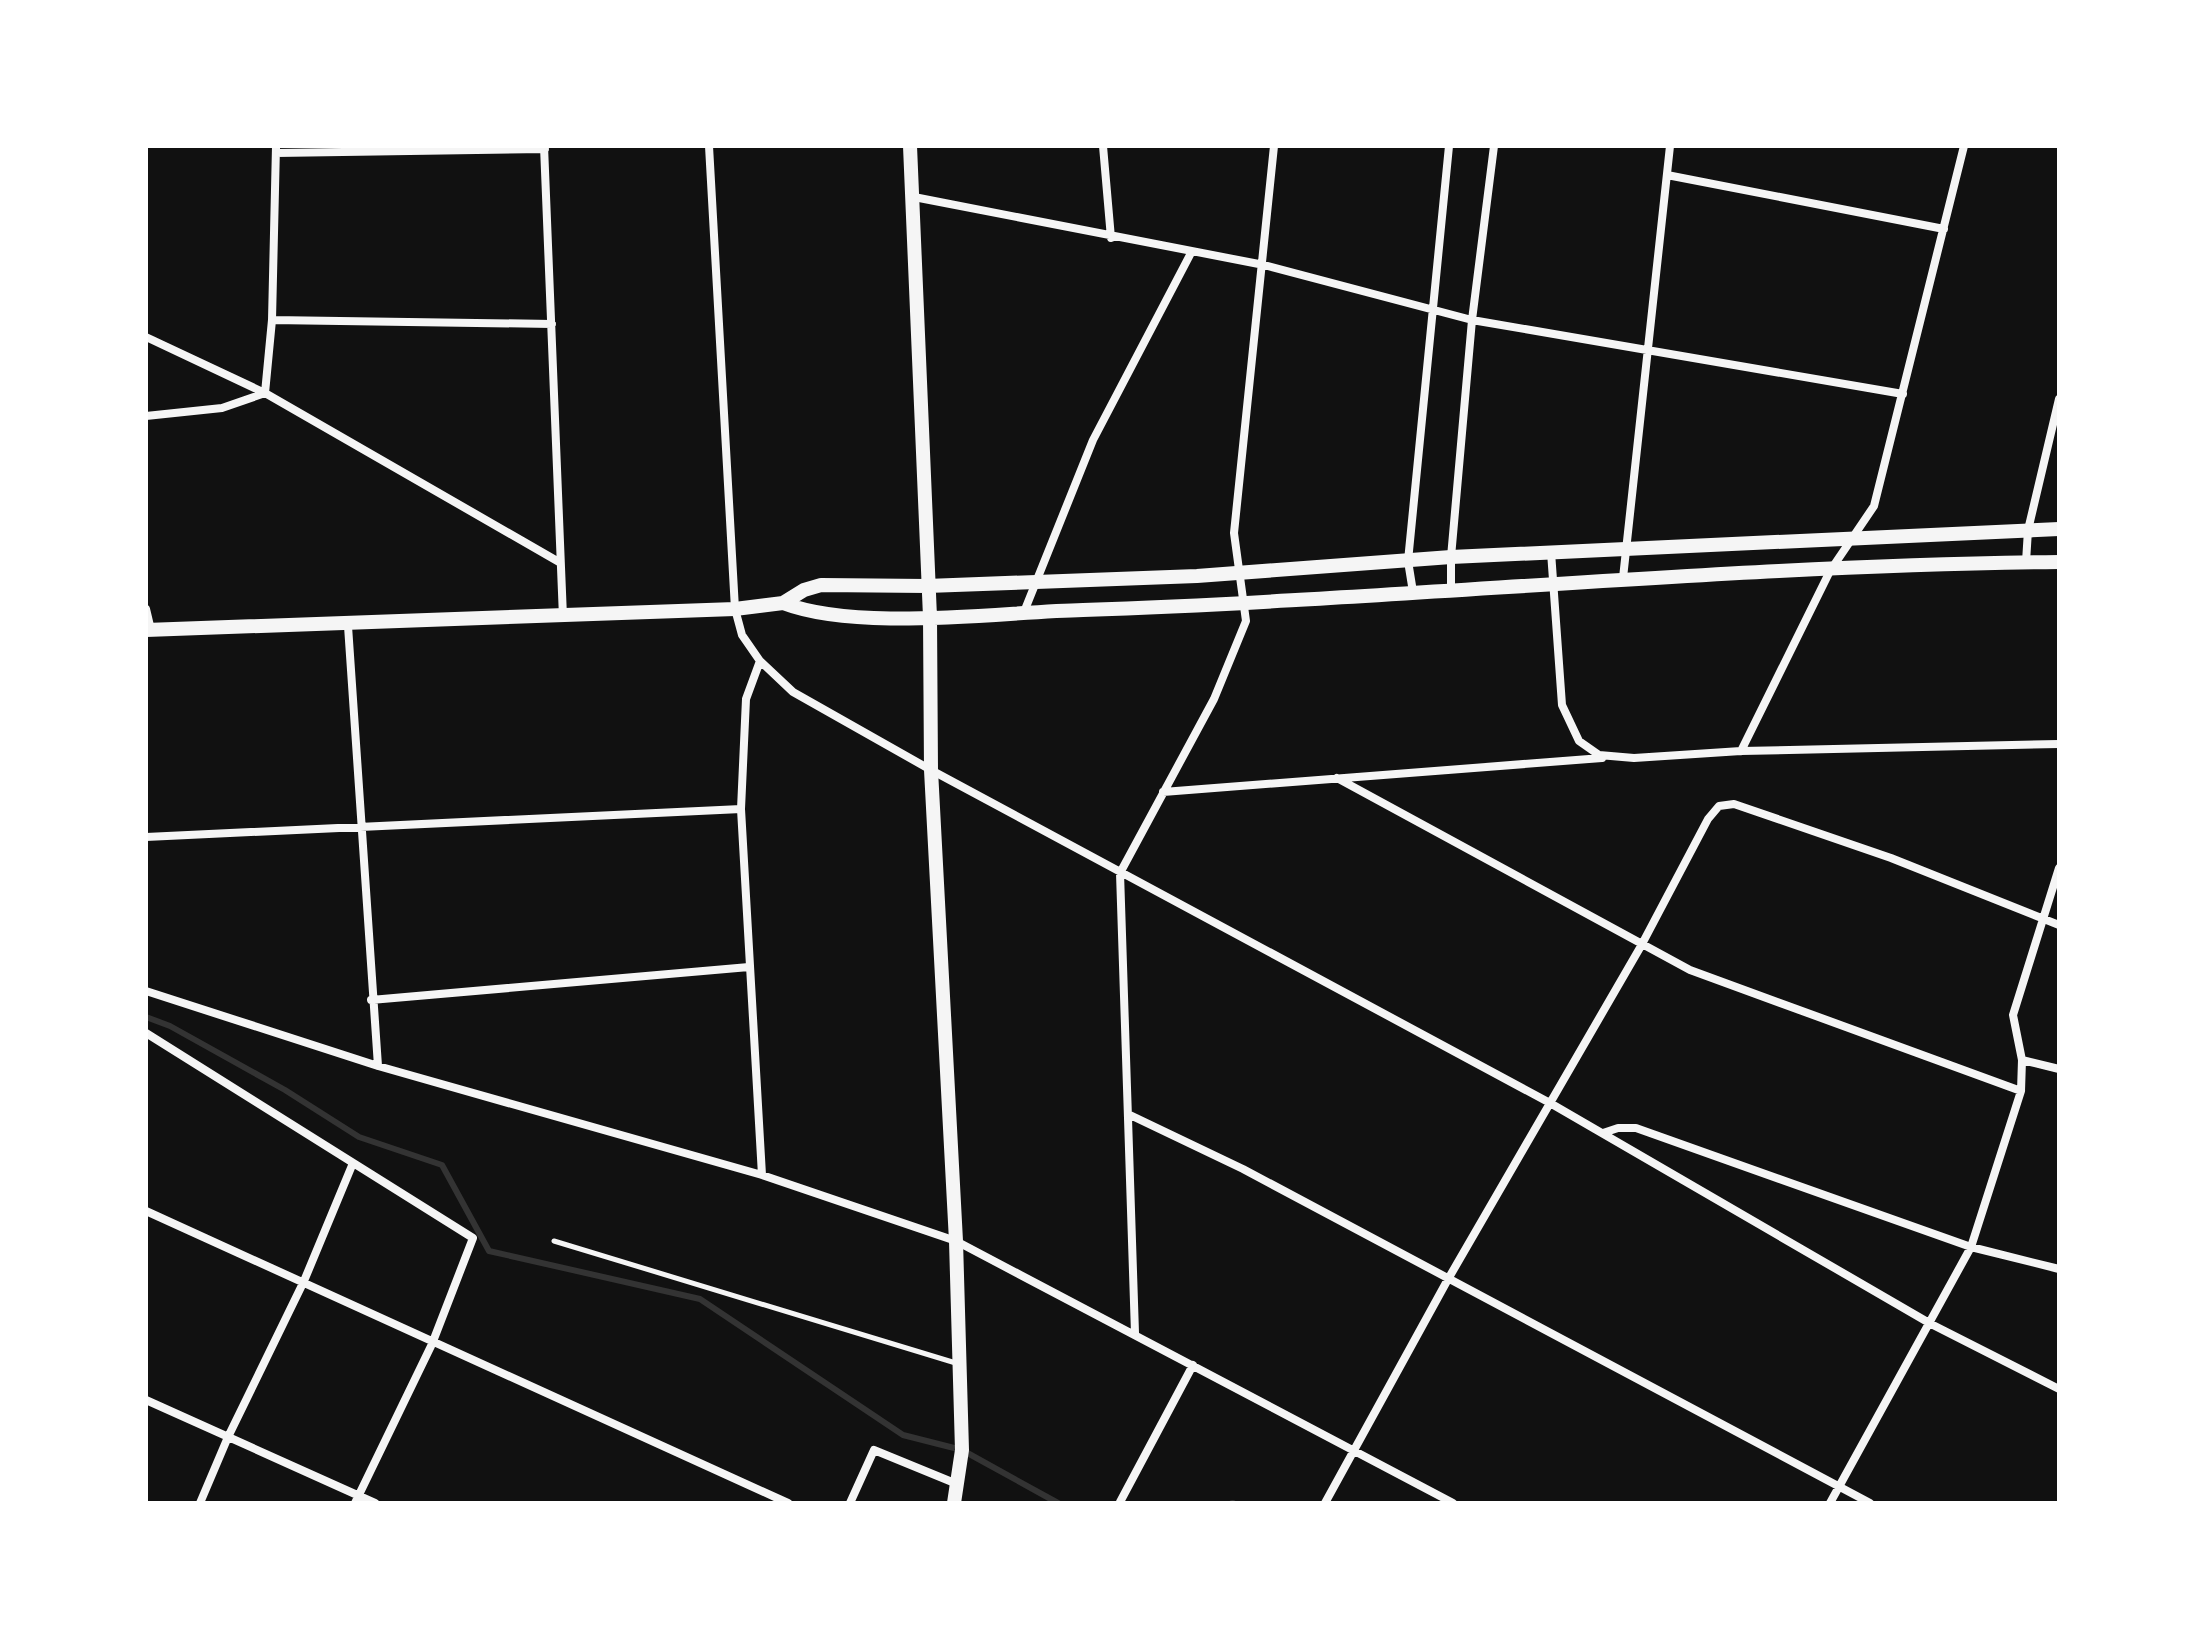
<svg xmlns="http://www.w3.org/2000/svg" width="2205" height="1649" font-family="Inter,sans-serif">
  <rect width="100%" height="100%" fill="#111"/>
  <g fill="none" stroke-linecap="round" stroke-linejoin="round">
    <!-- stream -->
    <path stroke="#333" stroke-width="6" d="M146,1017L170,1026L285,1090L359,1137L442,1165L489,1251L700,1299L903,1435L962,1450L1058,1503
      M1232,1503H1233"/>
    <!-- service -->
    <path stroke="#f5f5f5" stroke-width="5" d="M554,1241L959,1364"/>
    <!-- minor -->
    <path stroke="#f5f5f5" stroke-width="8" d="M544,146L563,617
      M709,146L735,609L742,635L760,661L793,692L931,770L1550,1103L1931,1324L2059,1389
      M1103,146L1111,238
      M276,153L545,149
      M1667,175L1944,229
      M914,197L1264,265L1472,320L1903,394
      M272,320L552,324
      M146,337L265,393L559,562
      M146,416L222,408L265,393L272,320L276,146
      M1551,552L1562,705L1579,741L1599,755L1634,758L1741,751L2059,744
      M2026,562L2028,530L2059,399
      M1623,578L1670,146
      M1451,590V557L1472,320L1494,146
      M1413,592L1408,561L1449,146
      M146,609L151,630
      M1024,612L1093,440L1191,253
      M348,626L378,1066
      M760,661L746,699L741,809L762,1175
      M1741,751L1830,571L1874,506L1964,146
      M1337,778L1690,970L2021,1091
      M1163,792L1602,758
      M146,837L741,809
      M146,991L378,1066L762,1175L956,1241L1453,1503
      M371,1000L749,967
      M146,1033L473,1238L432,1344L355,1503
      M2022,1060L2059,1069
      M1130,1115L1243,1169L1870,1503
      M1603,1133L1618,1128H1636L1971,1247L2059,1269
      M146,1211L788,1503
      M1135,1333L1120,873L1214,699L1246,621L1234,533L1274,146
      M146,1400L375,1503
      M1120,1502L1193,1365
      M200,1503L228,1437L304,1281L353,1163
      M850,1503L874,1450L957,1484
      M1325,1503L1447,1281L1641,946L1708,819L1719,806L1734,804L1891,858L2059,925
      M1830,1503L1971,1247L2021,1091L2022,1060L2013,1015L2059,868"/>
    <!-- tertiary -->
    <path stroke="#f5f5f5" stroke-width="14" d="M910,146L930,617L931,770L956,1241L962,1450L954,1503
      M783,603C859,632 999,612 1083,610C1409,599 1733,565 2059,562
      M146,630L735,609L783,603L804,590L821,585L927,586L1197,576L1451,557L2059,529"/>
  </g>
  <!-- border -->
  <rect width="2205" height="1649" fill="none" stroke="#ffffff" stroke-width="296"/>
</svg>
